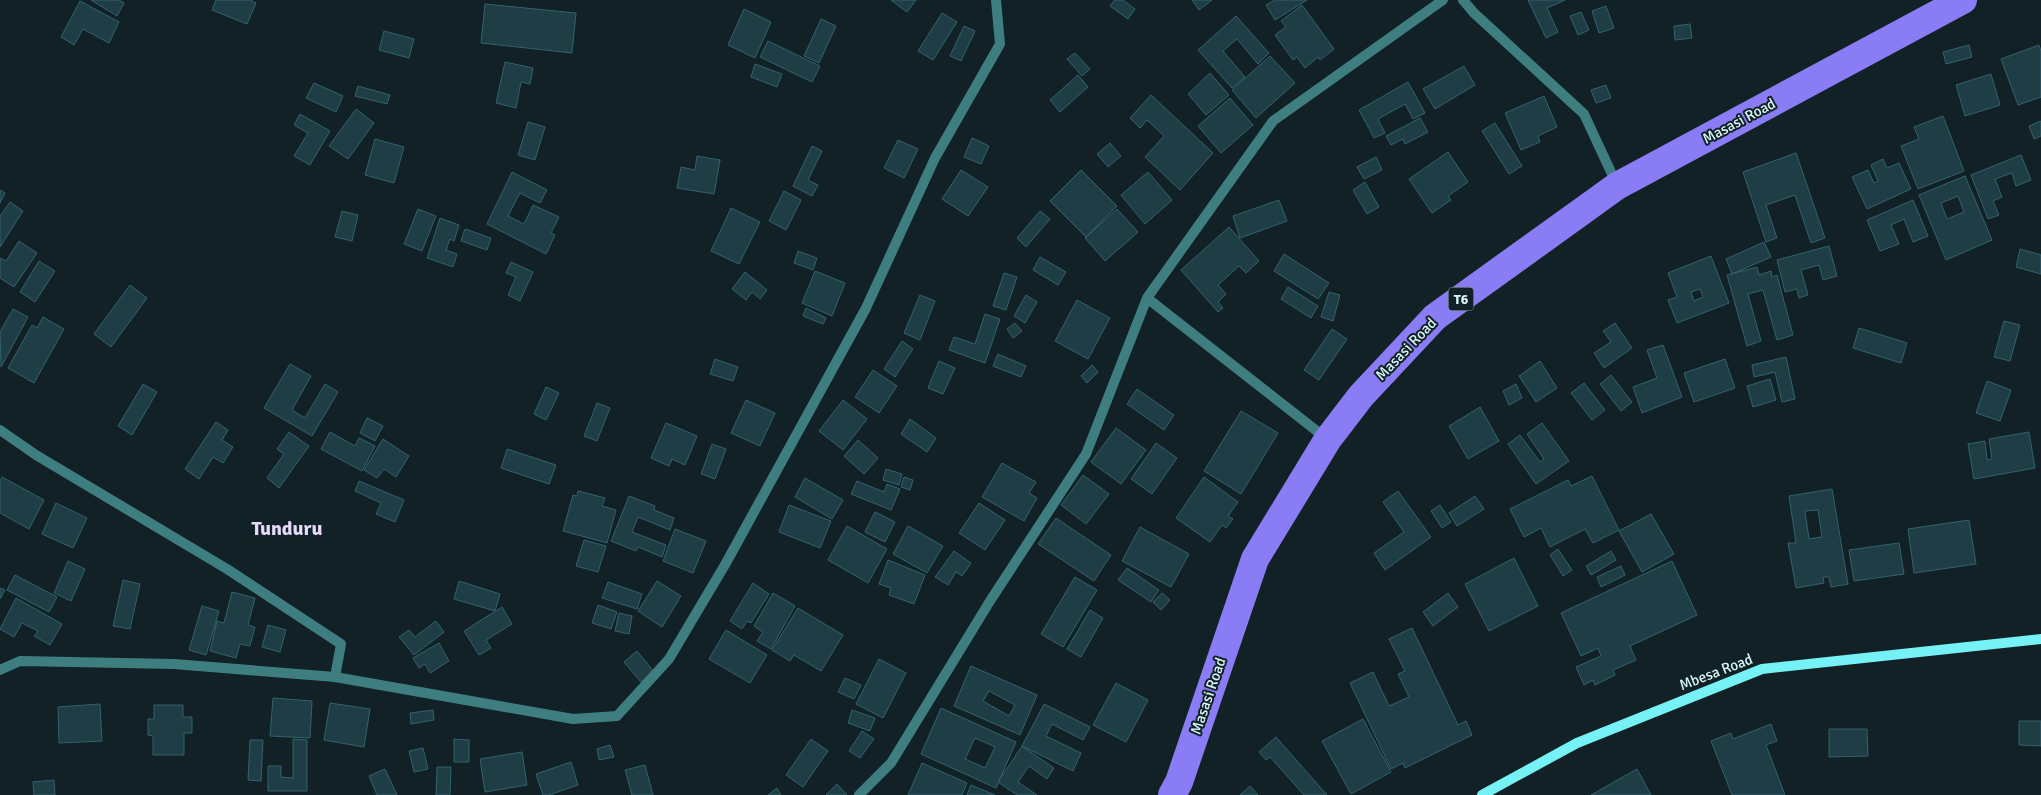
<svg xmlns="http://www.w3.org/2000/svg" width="2041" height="795" font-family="Signika,sans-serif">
  <rect width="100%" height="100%" fill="#112125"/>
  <!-- building -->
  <path fill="#1e3d45" stroke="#32636f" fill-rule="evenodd" d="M91,0H119L124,3L117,16Z
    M216,0H250L256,3L247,24L212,10Z
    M891,0H916L907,12Z
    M1115,0H1123L1135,9L1128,19L1110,6Z
    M1192,0H1212L1199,10Z
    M1275,0H1307L1275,20L1266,5Z
    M1528,0H1565L1547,8L1558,32L1546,38Z
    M80,1L119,22L109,43L83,29L74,45L61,37Z
    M485,4L576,13L572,53L481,43Z
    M1302,5L1334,49L1320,60L1318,57L1305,68L1297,57L1293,60L1275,35L1286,27L1281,21Z
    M1606,6L1614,28L1599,33L1592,11Z
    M744,9L771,22L755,58L728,45Z
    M1581,12L1589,30L1578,35L1570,16Z
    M942,13L957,22L933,60L918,51Z
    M1236,16L1269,53L1258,64L1237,39L1223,51L1245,77L1232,88L1198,50Z
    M821,19L836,26L819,63L804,56Z
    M1690,24L1692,38L1675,40L1674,26Z
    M964,26L975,31L961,61L950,56Z
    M384,31L414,39L409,58L379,50Z
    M768,41L820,66L812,82L760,57Z
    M1969,45L1972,57L1946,64L1943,52Z
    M2039,45L2041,51V97L2018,105L2001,59Z
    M1075,53L1090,69L1082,76L1067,59Z
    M1270,56L1295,83L1256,118L1232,90Z
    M505,62L533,68L530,84L521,82L516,108L496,103Z
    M755,64L782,74L777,87L751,77Z
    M1464,66L1475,85L1435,109L1423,89Z
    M1210,73L1229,95L1206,115L1188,94Z
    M1991,74L2000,105L1965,116L1956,85Z
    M1078,75L1088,87L1060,112L1050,100Z
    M1408,82L1425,113L1413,119L1405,104L1378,119L1385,133L1374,138L1359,110Z
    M314,83L343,96L336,112L306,98Z
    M1606,85L1611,98L1596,103L1591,90Z
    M358,86L390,95L387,104L355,96Z
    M1151,95L1213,153L1180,190L1145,157L1164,136L1147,120L1140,128L1130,118Z
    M1544,96L1557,127L1538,136L1540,142L1521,150L1505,113Z
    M1230,98L1253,125L1221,153L1198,126Z
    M356,109L374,123L348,159L329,146Z
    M300,114L330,131L310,165L294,156L308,133L294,125Z
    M1943,116L1964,171L1918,189L1901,146L1919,139L1914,127Z
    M1420,118L1428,132L1405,144L1403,139L1391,145L1386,136Z
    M2041,121V136L2034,139L2029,126Z
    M528,122L545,127L535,160L518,155Z
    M1495,123L1522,166L1509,174L1482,131Z
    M972,138L989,146L981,164L964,157Z
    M375,139L404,147L394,183L365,175Z
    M898,140L918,149L904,178L884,168Z
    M1110,143L1121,156L1108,167L1097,154Z
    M812,146L822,151L808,180L818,185L812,196L793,186Z
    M1448,152L1468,182L1448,196L1451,200L1432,213L1409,179Z
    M1796,153L1825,238L1811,243L1795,195L1766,205L1777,238L1766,242L1743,172Z
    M2021,155L2031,180L2016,186L2012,173L1995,179L2002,197L1993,201L1999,215L1988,219L1971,175Z
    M697,156L720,160L714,194L677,188L681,167L695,170Z
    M1376,157L1382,170L1364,179L1357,167Z
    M1883,159L1887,168L1899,163L1911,189L1867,209L1852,177L1868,170L1874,183L1878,181L1871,165Z
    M961,170L988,187L968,216L942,199Z
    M1081,170L1117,206L1086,237L1050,201Z
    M512,172L547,190L540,203L520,193L508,216L524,224L533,205L559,217L551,233L555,235L546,254L487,224Z
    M1148,172L1172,200L1145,224L1121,195Z
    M1965,176L1992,240L1946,260L1919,195ZM1958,196L1964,212L1947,219L1941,203Z
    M1365,182L1379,207L1367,214L1353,190Z
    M0,190L5,193L0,203Z
    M784,191L801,200L786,230L769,221Z
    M1279,200L1287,221L1240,238L1233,216Z
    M1913,200L1928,236L1913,242L1904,219L1891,225L1899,244L1880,251L1867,220Z
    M10,202L23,211L0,247V216Z
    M731,208L760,222L739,264L711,251Z
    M418,209L436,216L422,251L404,244Z
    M1117,209L1138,232L1105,261L1085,238Z
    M342,211L358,215L352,241L335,237Z
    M1040,211L1050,219L1026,247L1017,238Z
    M440,218L459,225L454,241L450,239L446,250L457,254L453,267L427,258Z
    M1229,227L1259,261L1246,273L1239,266L1218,285L1226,294L1218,302L1223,308L1218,312L1181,270Z
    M465,229L491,238L487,250L461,241Z
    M19,241L37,253L14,287L0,278V258L6,261Z
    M1764,242L1771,257L1732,274L1726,259Z
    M1829,246L1837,276L1823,280L1819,265L1801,270L1808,295L1799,298L1797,289L1785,292L1777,260Z
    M2020,249L2041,255V274L2016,267Z
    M798,251L817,258L813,270L794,263Z
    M1284,254L1329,283L1318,299L1274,271Z
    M1711,256L1729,303L1677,323L1668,300L1677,297L1668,273ZM1700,289L1703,297L1694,301L1691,292Z
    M1040,257L1066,272L1058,285L1033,270Z
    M39,261L55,271L35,302L20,292Z
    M511,262L533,272L520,301L508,295L516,277L506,273Z
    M1757,267L1759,275L1771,271L1772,277L1777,275L1793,335L1777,340L1763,290L1748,294L1761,341L1747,346L1727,275Z
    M815,271L845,283L832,316L802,303Z
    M745,272L767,290L760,299L752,292L746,300L732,289Z
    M1004,273L1017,277L1006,310L993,306Z
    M130,285L147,298L111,347L94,334Z
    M1288,287L1318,306L1311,318L1281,299Z
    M1329,292L1340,295L1333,321L1321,317Z
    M920,295L935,301L920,340L904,333Z
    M1026,295L1037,302L1025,323L1014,316Z
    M1077,300L1110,318L1088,359L1055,341Z
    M806,308L826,318L823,324L803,316Z
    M13,309L28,317L1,367L0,332Z
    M985,314L1000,319L985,363L949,350L954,337L975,344Z
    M43,317L64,329L34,383L8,368L32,325L37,328Z
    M2004,321L2020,325L2010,361L1994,357Z
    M1015,323L1022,331L1013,338L1007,329Z
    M1615,323L1632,348L1604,368L1594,353L1611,342L1603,331Z
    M1859,328L1907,343L1901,363L1853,348Z
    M1332,329L1347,339L1319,380L1304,370Z
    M902,341L913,349L895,377L884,369Z
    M1663,345L1682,397L1642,413L1633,387L1657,378L1647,350Z
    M998,354L1026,366L1021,377L993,366Z
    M1786,357L1795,399L1782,402L1775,372L1754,377L1752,365Z
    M715,359L738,367L733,381L710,374Z
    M1725,359L1735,388L1694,402L1684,373Z
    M939,361L955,368L943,394L928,388Z
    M1540,361L1557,388L1536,402L1519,376Z
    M290,364L311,376L292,410L305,418L325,384L338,392L312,436L264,408Z
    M1092,365L1098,372L1087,383L1081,376Z
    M873,370L897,386L879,413L855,397Z
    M1611,375L1632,402L1621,411L1600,384Z
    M1770,379L1776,400L1753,407L1747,386Z
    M1987,381L2011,390L2000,421L1976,413Z
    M1584,383L1605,410L1592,420L1571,393Z
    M143,384L157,392L132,435L118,426Z
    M1516,384L1522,398L1509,405L1503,391Z
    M546,387L559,393L546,420L534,414Z
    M1137,389L1174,415L1164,430L1127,404Z
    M746,400L775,413L760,446L731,433Z
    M843,400L867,419L843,450L819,431Z
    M597,403L610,408L597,441L584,436Z
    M1480,407L1499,441L1468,459L1449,426Z
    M1241,411L1278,433L1241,494L1204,471Z
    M367,418L383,426L375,441L360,433Z
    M910,419L936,438L927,452L901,434Z
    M216,422L228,430L222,440L233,447L223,463L213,457L199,479L185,469Z
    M666,423L697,436L685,465L672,459L669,466L651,458Z
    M1542,423L1569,461L1536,484L1508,444L1520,435L1540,462L1544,459L1527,434Z
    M1116,428L1146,450L1121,484L1091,462Z
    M289,432L309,446L279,488L267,478L284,454L277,449Z
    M330,432L355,446L359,438L375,446L362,471L321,449Z
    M2029,432L2035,468L1974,479L1968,444L1985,441L1987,460L1992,459L1989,439Z
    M383,439L409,456L396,477L384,469L377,478L364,470Z
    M858,440L878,458L864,474L844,456Z
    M1156,443L1177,458L1152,494L1131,479Z
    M712,444L726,449L715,479L701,474Z
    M507,449L556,465L549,484L501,468Z
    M1002,463L1036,482L1029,493L1037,498L1024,521L982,497Z
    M886,469L902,474L899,485L883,480Z
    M1083,475L1109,494L1086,524L1061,505Z
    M1592,476L1619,530L1593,543L1585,529L1550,547L1541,528L1524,537L1510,509L1568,480L1571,486Z
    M2,477L44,500L29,529L0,513V481Z
    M904,477L913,480L910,490L901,487Z
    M1204,477L1238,502L1228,516L1233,519L1226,528L1222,525L1210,542L1176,518Z
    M805,478L843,500L832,519L795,497Z
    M359,481L404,500L395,522L376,514L381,503L355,491Z
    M857,481L884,492L887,484L900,489L891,510L851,494Z
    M1832,489L1848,584L1831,587L1829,577H1823L1824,583L1796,588L1788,543H1796L1789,496ZM1818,510L1822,537L1809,539L1805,511Z
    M578,491L605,498L602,506L616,510L607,543L563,531L573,495L577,496Z
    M1398,491L1431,537L1385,570L1374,553L1404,532L1383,502Z
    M629,496L655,506L654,510L674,518L670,530L638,517L632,532L666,545L662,557L638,547L636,551L611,541Z
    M1475,496L1484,509L1457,526L1449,513Z
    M56,503L87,518L73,548L42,534Z
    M979,503L1005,520L985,550L959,533Z
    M789,505L831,521L820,548L779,532Z
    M1440,505L1451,522L1442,528L1431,511Z
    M875,512L895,522L885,542L865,532Z
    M1651,514L1674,554L1642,572L1619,531Z
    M1056,518L1111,555L1094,581L1038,544Z
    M1969,520L1976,564L1914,573L1908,529Z
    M847,526L887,549L868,583L828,560Z
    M908,526L943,546L927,573L893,554Z
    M1140,527L1189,554L1171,587L1122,561Z
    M675,529L706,541L693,573L663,561Z
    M584,540L606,546L598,572L576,566Z
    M1899,543L1904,574L1854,581L1849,550Z
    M1558,549L1572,570L1563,576L1550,555Z
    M954,551L971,563L962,576L956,572L948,585L935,577Z
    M1611,551L1616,560L1591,575L1586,566Z
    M1514,558L1538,606L1489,631L1465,584Z
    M888,560L925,575L914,604L889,595L891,588L879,584Z
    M68,561L85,569L71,601L54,593Z
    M1672,561L1697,615L1630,646L1636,660L1613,670L1615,675L1595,685L1593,680L1584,685L1576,667L1601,656L1598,648L1581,656L1561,613Z
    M1621,566L1625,575L1601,587L1597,577Z
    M1127,568L1159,590L1151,602L1118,580Z
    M15,575L57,597L49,612L7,590Z
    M1075,577L1097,590L1063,647L1041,634Z
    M123,580L140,584L130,629L113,626Z
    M459,581L500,594L495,611L454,599Z
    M657,581L681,596L662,627L638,611Z
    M608,582L642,594L637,609L602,598Z
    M753,583L769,594L751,623L747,621L742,629L730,621Z
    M0,588L5,590L0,599Z
    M232,592L255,598L248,625L255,627L250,646L240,644L236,658L210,651L217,621L224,623Z
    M773,593L795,606L771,649L757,641L763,632L754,626Z
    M1162,593L1170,600L1161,610L1153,602Z
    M1448,593L1458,607L1433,626L1423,612Z
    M16,598L62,624L50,645L34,636L38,631L22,623L14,637L0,629Z
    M598,605L617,612L611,629L592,623Z
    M202,606L219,611L206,655L189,650Z
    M502,607L512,624L486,640L491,648L479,655L464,631Z
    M798,608L843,635L821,671L794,655L790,661L772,650Z
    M1090,610L1103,618L1081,657L1067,649Z
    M619,613L632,616L629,634L615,631Z
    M436,621L444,632L414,655L399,637L409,630L415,637Z
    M268,625L286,630L280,652L262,647Z
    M1412,628L1458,725L1466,721L1472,735L1405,768L1403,763L1391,769L1350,683L1373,672L1389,706L1409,697L1398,674L1405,671L1389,639Z
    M726,630L767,655L750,683L709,659Z
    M439,643L449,661L430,673L425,664L419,668L413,658Z
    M637,651L654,672L641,682L624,662Z
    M879,659L906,673L883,718L856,704Z
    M971,666L1037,695L1020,735L954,706ZM989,691L1015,705L1009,716L983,701Z
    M845,678L861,685L854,699L838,692Z
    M1116,683L1148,700L1126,742L1093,725Z
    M273,698L312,701L310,738L270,736Z
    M330,703L370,709L364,747L324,740Z
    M100,704L102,741L59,743L58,707Z
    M1044,704L1090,727L1083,740L1052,724L1046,736L1081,753L1073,771L1022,746Z
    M154,705H183V717H192V733H184V755H153V736L148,735V719H154Z
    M941,708L1016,742L996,788L921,754ZM975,738L995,747L985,768L965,759Z
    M433,710L434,720L411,724L410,713Z
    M852,710L875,718L870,731L848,723Z
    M1363,719L1391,772L1351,794L1322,741Z
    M2019,721H2041V746L2019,745Z
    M1771,724L1777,741L1766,745L1785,795H1732L1711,741L1731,733L1733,739Z
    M1829,729H1867L1868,756L1829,757Z
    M862,731L874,739L860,758L849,751Z
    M1276,737L1327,795H1304L1270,757L1266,760L1259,752Z
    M293,739L307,740V791H268V766H281V777L293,778Z
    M454,739L469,740V762H454Z
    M811,739L828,751L803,787L786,775Z
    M250,740H263L261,781L248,780Z
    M610,745L614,757L599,760L597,749Z
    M1022,746L1054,768L1047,779L1029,766L1018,782L1037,795H1017L998,782Z
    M423,748L428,769L414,772L409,751Z
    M522,752L527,785L485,792L480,759Z
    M571,762L578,785L549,795H543L536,774Z
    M922,763L967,783L962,795H908Z
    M645,765L653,795H632L625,770Z
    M437,767H451L450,795H436Z
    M385,769L397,795H377L369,776Z
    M1637,769L1651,795H1591Z
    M54,780L55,795H34L33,782Z
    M837,784L847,795H826Z
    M971,785L995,795H967Z
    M1250,786L1258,795H1240Z
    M777,788L781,795H768Z"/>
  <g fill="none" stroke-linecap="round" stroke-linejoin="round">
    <!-- minor -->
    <path stroke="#3f7e80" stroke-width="10" d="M1463,0L1474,13L1584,114L1617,185
      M1147,298L1327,439
      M0,430L36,455L227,569L341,644L335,677
      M0,670L20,661L174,664L335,677L573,719L617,716L669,659L726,563L866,308L935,158L1000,44L996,0
      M859,795L891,763L990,601L1086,454L1147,298L1273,121L1443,0"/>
    <!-- secondary -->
    <path stroke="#76f1f5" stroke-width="10" d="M1482,795L1577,743L1762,669L2041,639"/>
    <!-- trunk -->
    <path stroke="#897cf4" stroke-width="28" d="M1172,795L1179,782L1255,559L1328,439L1361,396L1435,317L1617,186L1963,0"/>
  </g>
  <g text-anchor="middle" stroke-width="4" stroke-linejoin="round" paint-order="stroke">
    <!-- shield labels -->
    <rect fill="#112125" stroke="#9cb8bc" stroke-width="1" x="1448.5" y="287.5" width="25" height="23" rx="4"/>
    <g font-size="14" font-weight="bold" fill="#d8f8fc">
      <text x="1461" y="304">T6</text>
    </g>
    <!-- street labels -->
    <g font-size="15" fill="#d8f8fc" stroke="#112125">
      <text transform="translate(1739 121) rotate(-28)" y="5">Masasi Road</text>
      <text transform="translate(1406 349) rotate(-46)" y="5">Masasi Road</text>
      <text transform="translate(1716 672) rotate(-21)" y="5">Mbesa Road</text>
      <text transform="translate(1208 696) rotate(-71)" y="5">Masasi Road</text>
    </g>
    <!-- district labels -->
    <g font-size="20" font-weight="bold" fill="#e6d9fc" stroke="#112125">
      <text x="287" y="535">Tunduru</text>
    </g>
  </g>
</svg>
